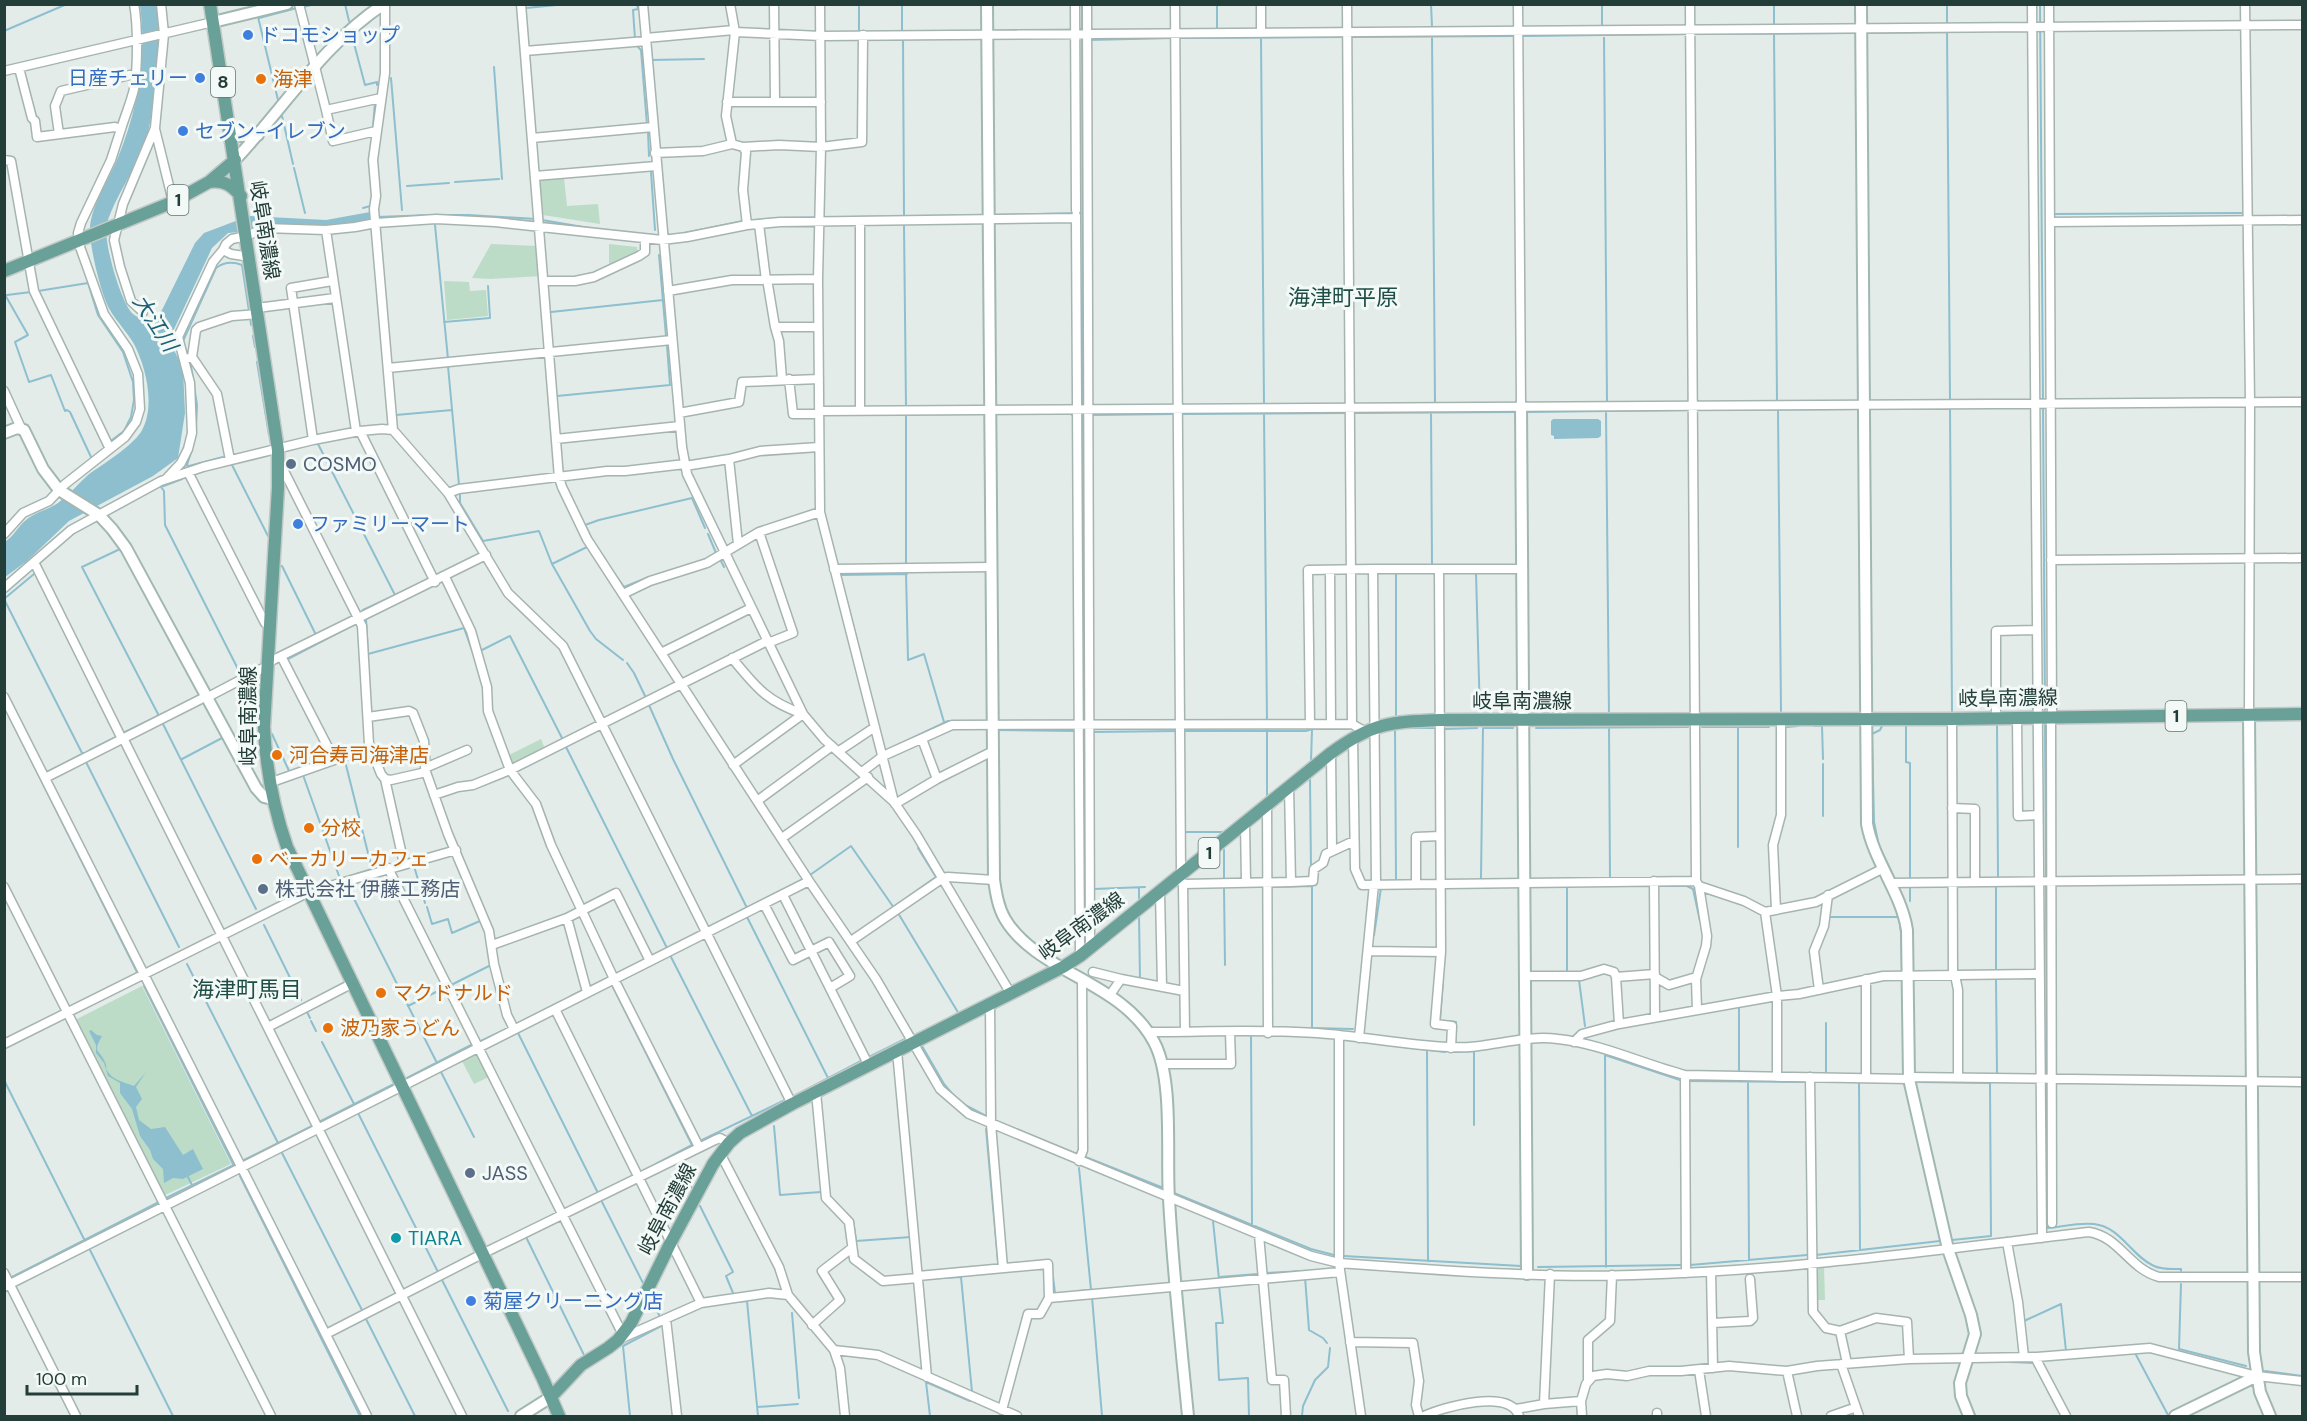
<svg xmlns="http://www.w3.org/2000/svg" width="2307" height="1421" font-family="'DM Sans','Noto Sans JP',sans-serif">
  <rect width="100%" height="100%" fill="#e3ece9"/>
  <!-- green -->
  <path fill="#bcdcc8" d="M564,178L567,206L598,204L600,224L543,215L540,181L542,179Z
    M491,244L538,246L541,276L491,279L472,278Z
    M609,244L637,247L638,254L609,267Z
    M444,281L469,282L470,291L486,290L488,316L447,320Z
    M541,739L545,749L514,764H511L507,756Z
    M142,986L231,1164L163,1196L75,1020Z
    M478,1051L491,1076L474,1084L461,1059Z
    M1815,1267H1824L1825,1300H1816Z"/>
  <!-- water -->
  <path fill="#8dbfcf" d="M140,5H157C160,47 158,90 148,132C140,164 117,192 107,223C102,238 121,304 133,314C139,319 146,319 154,318L162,310L195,243L204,233L249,216L326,220L370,212V222L331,227L264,224L251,231L228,233L212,248L169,340L183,368L185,413L178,458L153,476L69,521L27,561L5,577L4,542C14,537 17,527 26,520C35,512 48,510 58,503C69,495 78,484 88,475C103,464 131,447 141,432C156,407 146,367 134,344C127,332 117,322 110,310C101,295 89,245 90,227C92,205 108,180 117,160C138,110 147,58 140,5Z
    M1553,419H1598L1601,421V436L1598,438L1554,439V436L1551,435V421Z
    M91,1030L97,1035L102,1036C92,1054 99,1048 105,1062C108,1068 104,1067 108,1072C113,1080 126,1083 134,1086L146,1072L136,1087L142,1099L136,1107L139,1120L151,1129L165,1127L183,1155L193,1149L203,1169L183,1179L173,1178L164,1183L163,1169L153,1159L150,1150L140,1136L132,1109L120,1093V1083L108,1076L104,1063L96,1053V1045L89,1031Z"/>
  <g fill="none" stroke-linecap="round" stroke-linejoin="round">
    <!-- stream -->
    <path stroke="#8dbfcf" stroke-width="2" d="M345,4L349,21
      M902,4V31
      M1082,4L1083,408
      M1217,4V28
      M1431,4L1432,27
      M1602,4V26
      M1774,4V25
      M1947,4V24
      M2040,4L2043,401
      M303,7L311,5
      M526,8L567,4
      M258,17L278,100
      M259,18L297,8
      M1947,30L1950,399
      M4,31L67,4
      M859,32V4
      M1774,32L1777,401
      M1868,33L1947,32
      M1693,34L1855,33
      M1604,35L1607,402
      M352,36L365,85L377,82V85
      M1432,36L1435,403
      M1522,36L1687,34
      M1350,37L1515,36
      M1178,38L1345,37
      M1261,38L1264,404
      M635,39L633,10L638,9L637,4
      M878,40H903L904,216
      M1089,40L1173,38
      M637,46L641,50L647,125
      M651,60L704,59
      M494,67L502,179
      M391,78L402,210
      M282,116L293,164
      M373,127L375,102
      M648,132L649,156
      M294,168L305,213
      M651,172L655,230
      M455,182L499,179
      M407,186L449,183
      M363,208L370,206L371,203
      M2053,214L2242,213
      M440,215H468L536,219
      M992,215L1082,213
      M377,217L431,215
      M542,220L589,228
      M755,220L780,218L986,215
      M435,225L448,359
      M904,225L906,406
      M684,233L743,221
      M659,255L666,336
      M38,291L88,283L98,315L123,352L133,382L134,400L131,417L124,431L112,440
      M4,293L28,335L15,342L29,382L51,375L65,411L67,410L70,412L91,457
      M7,295L31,292
      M551,312L663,300
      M250,316L251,325
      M444,322L490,318L488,286
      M253,336L255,347
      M186,351L183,341L216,268C224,262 232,261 242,265L249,311
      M257,362L269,435
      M191,366L197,405L196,428
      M448,366L459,485
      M274,383L281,432
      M557,396L670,385L667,346
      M2043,406L2045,713
      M1950,407L1952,713
      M1870,409H1950
      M1695,410L1856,409
      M1778,410L1781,711
      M1606,411L1609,715
      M1431,412L1432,565
      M1527,412L1689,410
      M1083,413L1084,723
      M1264,413L1267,722
      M1353,413L1516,412
      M995,414H1071L1073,416
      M1182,414L1347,413
      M396,415L452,410
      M827,415L984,414
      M906,415V565
      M1091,415L1175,414
      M318,444L395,595
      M233,455L243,453
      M231,463L268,536
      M185,465L189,466L223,457
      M187,465L192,449
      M182,479L161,487L164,491L165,525L242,677
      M460,495V503L483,541L539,531L552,564L590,631L596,639L623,660
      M708,534L716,553
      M591,538L585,525L599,520L692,498L705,528
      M120,549L82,567L159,716
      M721,561L724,567
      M552,564L587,547
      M282,566L316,635
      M906,572L908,660L924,654L944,722
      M614,573L624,587L649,577
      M1476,573L1480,716
      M840,575L907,574
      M4,599L83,755
      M4,599L34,574
      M847,601L863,665
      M363,611V610L413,587
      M364,620L366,619L368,654L464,628L473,653
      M480,651L510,636L563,740
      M286,660L357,623
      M627,663L634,673L646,698
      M246,684L256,701
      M648,703L673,759L747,908L750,907
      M1396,715V573H1416
      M10,718L137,972
      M2045,721L2046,878
      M162,722L256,909
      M1883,724L1880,730L1872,734L1874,822L1879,846L1892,873
      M1903,724H1906V762L1910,763V878
      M1997,724L1998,877
      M1814,726H1822L1823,759
      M1702,727H1769
      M1738,727V847
      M1787,727L1798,726
      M1084,728L1085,935
      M1405,728H1435
      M1536,728L1688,727
      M1609,728L1610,878
      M1395,729L1396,879
      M1445,729L1477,728
      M998,730L1075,731
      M1267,730V796
      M1183,731H1306L1312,729H1349
      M1092,732L1178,731
      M123,733L166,712
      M272,734L290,773
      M565,745L667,948
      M90,750L118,736
      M887,750L948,721H986
      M182,759L222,738
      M85,760L179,947
      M345,761L372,869L356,874
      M1311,762L1312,729
      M1823,764V816
      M47,772L84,753
      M303,775L339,876
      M1310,779L1311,869
      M1185,832H1223
      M1224,850V880
      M414,866L419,883
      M810,875L851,846L894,908
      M1481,878L1483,728H1513
      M2046,883L2047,1076
      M347,885L437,1063
      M1996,885V972
      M1567,886V973
      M1659,886H1687L1693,889L1700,921
      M1910,886V901
      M1224,887L1225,965
      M1271,887L1312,886V1028L1353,1029
      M1507,887H1519
      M421,888L425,903
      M1139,888V903
      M1094,889L1145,887
      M895,906L936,877L918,848
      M427,907L432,924L448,919L452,933L480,921
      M898,913L959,1014
      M1139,916L1140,979
      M747,917L828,1078
      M1828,917H1899L1901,933L1902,968
      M264,925L301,1000
      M1374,935L1381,888
      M670,955L752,1116
      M187,964L278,1143
      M1996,978L1997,1073
      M1574,980H1579L1585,1026
      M1443,981L1440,1020L1456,1022V1026
      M1902,981L1903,994
      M611,983L692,1145L656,1164
      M451,985L491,965
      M144,986L235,1168
      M589,987L608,978
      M571,996L583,990
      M408,1006L444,988
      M1739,1008V1072
      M306,1010L310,1018
      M311,1021L316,1031
      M518,1023L562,1001
      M517,1031L598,1193
      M1251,1036L1252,1225
      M1348,1040L1445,1052
      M481,1041L506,1029
      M322,1042L354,1104
      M1903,1042L1904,1068
      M922,1046L944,1084L954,1096
      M1427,1051L1428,1261
      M1454,1052L1474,1051V1125
      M869,1057L905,1039
      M440,1070L474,1137
      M1826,1072V1023
      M407,1078L473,1044
      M4,1080L86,1243
      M1689,1081L1803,1082
      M2047,1081V1228C2062,1227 2079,1222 2094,1224C2121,1227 2131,1256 2154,1266C2163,1270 2172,1269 2181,1269V1271
      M1748,1082L1749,1260
      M1818,1082H1870
      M1859,1082L1860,1250
      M1918,1082L1990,1083L1991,1236L1952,1240
      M794,1096L861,1061
      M963,1104L990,1118
      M358,1113L420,1236
      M994,1120L1079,1155
      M319,1122L394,1084
      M774,1126L780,1195L821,1192
      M986,1129L998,1262
      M700,1141L785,1100
      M281,1151L363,1312
      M1083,1156L1161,1187
      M242,1161L312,1126
      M678,1161L692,1189
      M240,1176L360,1416
      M188,1177L192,1185
      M1174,1193L1311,1249L1334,1255
      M164,1199L234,1165
      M601,1200L643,1283
      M700,1206L733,1272L726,1276L733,1293
      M846,1213L853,1220L856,1241L911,1237
      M1213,1221L1219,1279
      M526,1237L585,1357
      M422,1240L439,1274
      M89,1248L173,1416
      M1816,1255L1940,1241
      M1344,1256L1521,1266
      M1048,1261H1051L1055,1293
      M1690,1265L1807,1255
      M1538,1267L1681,1265
      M1606,1267L1605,1055L1680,1080
      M1266,1273L1304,1271
      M1219,1277L1258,1274
      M1305,1277L1309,1330L1323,1338L1327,1343
      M10,1278L159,1202
      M441,1278L508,1411
      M922,1279L961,1277L972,1392
      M2181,1284L2179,1349L2246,1366
      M1219,1285L1223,1323H1216L1219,1380L1248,1378L1249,1416
      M1078,1291L1091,1290L1079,1168
      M1092,1297L1102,1416
      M651,1298L660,1317
      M736,1300V1302L747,1301L758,1416
      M792,1313L799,1398
      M365,1317L415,1416
      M2024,1321L2061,1304L2066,1351
      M2112,1355L2135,1353L2168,1415
      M2010,1362L2034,1363
      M2265,1371L2302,1376
      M2047,1389L2061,1416
      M757,1407L798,1404
      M630,1416L623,1346L663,1325
      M930,1416L926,1382L970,1401
      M1302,1416L1303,1406L1315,1380L1328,1367L1330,1348"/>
    <defs>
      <path id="street" d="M299,4L326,110
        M385,4V73L373,160L376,196L374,209L393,430
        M521,4L559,478L562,487L587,539L809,881L876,979L940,1089L969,1114L1311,1256L1339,1263C1437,1270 1535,1278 1633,1275C1786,1271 1938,1250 2089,1232C2120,1237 2128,1268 2159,1277H2302
        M643,4L682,447L687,474L803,714L824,739L894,802L916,834L1011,994
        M730,4L735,32L726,116L732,144
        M774,4L775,102
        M820,4L821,147L818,279L820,512L894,802
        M1075,4L1076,210
        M1087,4L1090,948
        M1175,4L1181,875
        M1261,4V32
        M1347,4L1352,724
        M1518,4L1521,405
        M1690,4L1696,881L1699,886L1707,936L1706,946L1696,979L1697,1010
        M2032,4L2042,1238
        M2049,4L2052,717
        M2245,4L2250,402L2249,715
        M735,32L821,36L2302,25
        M646,38L734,30
        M525,51L646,41
        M19,68L32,118L35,121L37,137L115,127L121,129C125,116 131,102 134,89C138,68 138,25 134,4
        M4,71L213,22
        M727,102H821
        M155,129L173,202
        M376,131L333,141L326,110L381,98
        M59,134L55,106L61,91L130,75L135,77
        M532,138L653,127
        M743,147L779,145L821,147L862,142L863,35
        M655,153L703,151L732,144L743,147L746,152L743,190L747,225L780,222L1076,218V216
        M4,160L11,161L34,291L110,449
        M535,176L656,166
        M1076,218L1080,956
        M860,221V410
        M2050,222L2302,220
        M759,224L766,280
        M326,230L356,431
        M223,250L226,244L232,239L247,236L264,228L326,230L355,227L376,223L436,219L495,222L662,240L687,237L747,225
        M767,279L775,327L779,341L782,379
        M544,281H575L594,277L639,256L645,252V240
        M668,291L732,280L818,279
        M257,308L335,298
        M143,312L131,301L120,267L114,240L123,204L155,128L164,34L161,4
        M775,327H818
        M192,357L196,330L199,327L232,316L258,314
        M186,359L192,357L217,394L230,460
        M388,368L672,340
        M789,379L793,414H819
        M4,391L21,428
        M819,411L2302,402
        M679,413L739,402L742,382L819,379
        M360,431L435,582
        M556,439L680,426
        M313,440L291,288L332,281
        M685,466L729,459
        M279,469H283L362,626L369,744L381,774L385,779L391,780L426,772L448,834L489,931L494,964L507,1015L514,1029
        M188,472L265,623H270
        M167,478L181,463L188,449L192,433L190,383L178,337L213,262L223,250L231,254L250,257
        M448,493L459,489L607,471H625L685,464
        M759,532L793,633L768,643
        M4,534L23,513L49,501L64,485L125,437L136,422L140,409L138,374L128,349L104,314L80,247L78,233L81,223L111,160L121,129
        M738,544L729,459L760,451L819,447
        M2051,560L2302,558
        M35,564L122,739
        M834,569L991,567
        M1373,569H1523
        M1330,570L1331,724
        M445,577L471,631L487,687L488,711L510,770L536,804L551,845L614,979L699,1147
        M4,588L71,530L161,481L203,467L313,440L360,431L382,429L393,430L448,493L508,593L563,646L792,1104
        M623,594L650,581L707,563L759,532L820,512
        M661,653L751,608
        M281,656L334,759
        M732,658C756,687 766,701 803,714
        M267,663L486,555
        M4,697L367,1416
        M206,698L267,666
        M368,717L409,711L413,713L424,741L426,772
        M2051,717L2052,1223
        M1996,718V631L2037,630
        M2017,718L2018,816L2038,815
        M1952,719L1953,975
        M1310,724L1308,570L1373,569L1376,884
        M1353,737L1355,869L1362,885L1696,881
        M123,738L462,1416
        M839,751L875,727
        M1331,753L1332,850
        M733,765L803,714
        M425,768L467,750
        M862,772L883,756L952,725L1352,724L1364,731
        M45,778L205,697
        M385,779L404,864
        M937,779L993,751
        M269,783L371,747
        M434,795L458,787L473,785L510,770L767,641
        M757,801L832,746
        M895,804L937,779L922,739
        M1267,805L1268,1033
        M1952,808L1975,809V881
        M1245,823L1246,882
        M782,838L868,777
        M388,868L623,1335
        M1178,877L1183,884L1291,882L1289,787
        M1654,881L1655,1017
        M1291,882L1313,881L1314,869L1323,863L1326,854L1354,841
        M1890,883L2302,879
        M1183,884L1185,1032
        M1416,884V837L1440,836
        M1699,886L1744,901L1765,912L1816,902L1882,869
        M4,887L271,1416
        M1160,892L1162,987
        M783,895L869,1066
        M764,904L793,960L829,942L850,976L830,988
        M1776,910L1773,845L1781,815V719
        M1765,912L1777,996V1077
        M567,918L587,992
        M851,941L943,878L948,877L994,880
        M492,945L567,918L616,893L650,961
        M1368,951L1441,952L1439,569
        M1441,952L1435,1024L1452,1026L1451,1048
        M1093,972L1121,979
        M1955,975L1958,990V1077
        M1524,976H1581L1604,969L1614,972L1616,977L1619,1024
        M1616,977L1655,974
        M1655,977L1669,985L1693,978L1696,979
        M1866,979V1078
        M1819,990L1814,951L1824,926L1828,895
        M1110,995L1121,979L1184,991
        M990,1005L991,1124L1003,1268
        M555,1009L701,1303
        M268,1027L353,983
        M1148,1032C1204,1032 1262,1029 1317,1033C1361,1036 1405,1045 1449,1047C1486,1050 1522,1034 1558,1039C1602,1044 1643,1064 1685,1075L1909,1079
        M1339,1035V1263L1361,1416
        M1359,1038L1374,884
        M1574,1042L1582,1034L1619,1024L1777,996L1799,994L1883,976L2039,974
        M4,1044L309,892L456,850
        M897,1051L927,1377
        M1163,1064H1231L1230,1032
        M1685,1075L1686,1273
        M1810,1077L1813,1312L1826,1328L1840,1331L1847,1363
        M1909,1077L2302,1082
        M816,1092L826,1198L849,1222L854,1259L883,1281L918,1278
        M720,1153L779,1267L788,1295L834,1350L840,1368L845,1416
        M1079,1161L1083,1150L1082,979
        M1259,1235L1272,1380H1284L1286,1416
        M2007,1242L2018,1302L2024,1357
        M1711,1272L1713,1368
        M4,1273L76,1416
        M918,1276L1048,1264L1049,1298L1340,1272
        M4,1287L809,881
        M666,1319L677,1416
        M1713,1323L1750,1321L1753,1318L1750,1279
        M812,1325L840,1300L822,1271L852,1248
        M1840,1331L1876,1318L1907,1322L1909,1359
        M326,1334L484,1253L715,1140L720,1138L729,1143
        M620,1339L701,1303L769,1293L788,1295
        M1350,1342L1413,1343L1419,1381L1416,1405L1419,1416
        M834,1350L878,1355L1017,1416
        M2037,1357V1361L2066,1416
        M1841,1364L1859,1416
        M1699,1370L1706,1416
        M1787,1371L1797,1416
        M1588,1380V1340L1610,1321L1612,1275
        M1544,1404L1550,1274
        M1516,1409L1544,1404L1581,1401
        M1002,1410L1028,1314H1040L1049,1298
        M1657,1413V1416
        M1424,1416C1443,1407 1510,1388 1519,1416
        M1582,1416L1581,1401L1586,1384L1593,1376L1607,1374L1627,1376L1649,1371H1681L1729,1366L1787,1371L1817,1366L1909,1359L2037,1357L2150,1348L2257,1376L2302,1381
        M1831,1416L1851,1409"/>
      <path id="secondary" d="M987,4L994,880C996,893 998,907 1005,919C1037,973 1122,981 1154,1042C1174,1079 1166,1155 1169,1199C1173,1272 1181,1344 1188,1416
        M1861,4L1867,824C1874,862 1901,892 1907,930L1909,1079L1948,1249L1971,1315L1975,1334L1960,1383L1961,1396L1969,1416
        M213,22L287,4
        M229,124L240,136L258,135
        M235,160C284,108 323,44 384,4
        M1521,405L1527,1274
        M4,433L17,428L24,430L43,469L59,490L99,515L112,529L126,548L256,788L264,797L272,799
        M2249,715L2254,1352L2260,1392L2270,1416
        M521,1416L551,1397
        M2175,1416L2257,1376"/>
      <path id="primary" d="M210,4L278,450V488L264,727C266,769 273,807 287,847L543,1379L559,1416
        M209,182C224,180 231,185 241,196
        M4,271L173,202L209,182L235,160
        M551,1397L581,1365L608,1348L618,1340L631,1323L671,1242L713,1164L729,1143L740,1133L792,1104L1063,967L1080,956L1331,753C1372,723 1390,722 1439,720L1952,719L2302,714"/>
    </defs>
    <!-- street casing -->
    <use href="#street" stroke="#a6b4b0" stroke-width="11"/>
    <!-- secondary casing -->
    <use href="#secondary" stroke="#a1b7b2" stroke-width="14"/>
    <!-- primary casing -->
    <use href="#primary" stroke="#c1c9c7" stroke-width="15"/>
    <!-- street -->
    <use href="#street" stroke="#fff" stroke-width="8"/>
    <!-- secondary -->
    <use href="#secondary" stroke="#fff" stroke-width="10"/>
    <!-- primary -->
    <use href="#primary" stroke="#69a097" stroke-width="12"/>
  </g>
  <!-- markers -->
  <g fill="#3f7fe0" stroke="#f3f9f6" stroke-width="2">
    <circle cx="248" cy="35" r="6"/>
    <circle cx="200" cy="78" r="6"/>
    <circle cx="183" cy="131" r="6"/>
    <circle cx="298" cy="524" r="6"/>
    <circle cx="471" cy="1301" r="6"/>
  </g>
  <g fill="#e8710a" stroke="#f3f9f6" stroke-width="2">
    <circle cx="261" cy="79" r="6"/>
    <circle cx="277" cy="755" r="6"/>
    <circle cx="309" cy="828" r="6"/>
    <circle cx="257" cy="859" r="6"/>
    <circle cx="381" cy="993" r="6"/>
    <circle cx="328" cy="1028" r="6"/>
  </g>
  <g fill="#5c6f8a" stroke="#f3f9f6" stroke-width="2">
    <circle cx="291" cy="464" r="6"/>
    <circle cx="263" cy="889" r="6"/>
    <circle cx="470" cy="1173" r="6"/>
  </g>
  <circle fill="#0f9aa8" stroke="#f3f9f6" stroke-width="2" cx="396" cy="1238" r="6"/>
  <g text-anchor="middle" stroke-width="6" stroke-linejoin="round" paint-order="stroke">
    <!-- shield labels -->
    <g fill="#f3f9f6" stroke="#617571" stroke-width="1.5">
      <rect x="211" y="67" width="24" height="30" rx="4.5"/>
      <rect x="167.5" y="185" width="21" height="30" rx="4.5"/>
      <rect x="2165.5" y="701" width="21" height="30" rx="4.5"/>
      <rect x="1198.5" y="838" width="21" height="30" rx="4.5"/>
    </g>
    <g font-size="18" font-weight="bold" fill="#233d38">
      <text x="223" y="88">8</text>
      <text x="178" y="206">1</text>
      <text x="2176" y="722">1</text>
      <text x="1209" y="859">1</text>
    </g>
    <!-- shop labels -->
    <g font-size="20" fill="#366cbe" stroke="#f3f9f6" text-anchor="start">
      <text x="260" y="42">ドコモショップ</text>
      <text x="188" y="85" text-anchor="end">日産チェリー</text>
      <text x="195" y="138">セブン-イレブン</text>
      <text x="310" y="531">ファミリーマート</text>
      <text x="483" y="1308">菊屋クリーニング店</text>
    </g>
    <!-- food labels -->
    <g font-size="20" fill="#c56008" stroke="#f3f9f6" text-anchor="start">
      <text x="273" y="86">海津</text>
      <text x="289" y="762">河合寿司海津店</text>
      <text x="321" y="835">分校</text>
      <text x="269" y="866">ベーカリーカフェ</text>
      <text x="393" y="1000">マクドナルド</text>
      <text x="340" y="1035">波乃家うどん</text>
    </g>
    <!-- street labels -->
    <g font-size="20" fill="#233d38" stroke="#f3f9f6">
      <text transform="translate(265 230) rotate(81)" y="7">岐阜南濃線</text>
      <text transform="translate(2008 698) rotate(-1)" y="7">岐阜南濃線</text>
      <text x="1522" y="708">岐阜南濃線</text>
      <text transform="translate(248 716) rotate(-90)" y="7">岐阜南濃線</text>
      <text transform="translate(1081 926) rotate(-36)" y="7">岐阜南濃線</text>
      <text transform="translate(667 1209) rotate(-62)" y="7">岐阜南濃線</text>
    </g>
    <!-- service labels -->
    <g font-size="20" fill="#4e5e75" stroke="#f3f9f6" text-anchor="start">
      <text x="303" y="471">COSMO</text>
      <text x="275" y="896">株式会社 伊藤工務店</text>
      <text x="482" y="1180">JASS</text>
    </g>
    <!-- culture labels -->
    <g font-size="20" fill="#0d838f" stroke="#f3f9f6" text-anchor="start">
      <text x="408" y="1245">TIARA</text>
    </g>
    <!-- water labels -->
    <g font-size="21" font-style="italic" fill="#1f6076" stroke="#f3f9f6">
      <text transform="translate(155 323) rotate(57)" y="7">大江川</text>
    </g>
    <!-- quarter labels -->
    <g font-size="22" fill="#204e47" stroke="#f3f9f6">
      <text x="1343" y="305">海津町平原</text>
      <text x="247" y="997">海津町馬目</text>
    </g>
  </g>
  <!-- border -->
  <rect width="2307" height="1421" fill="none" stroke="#233d38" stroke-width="12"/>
  <!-- scale -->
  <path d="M27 1385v9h110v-9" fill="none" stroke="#233d38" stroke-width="3"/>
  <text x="36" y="1385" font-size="18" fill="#233d38" stroke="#f3f9f6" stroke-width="4.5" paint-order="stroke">100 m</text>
</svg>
